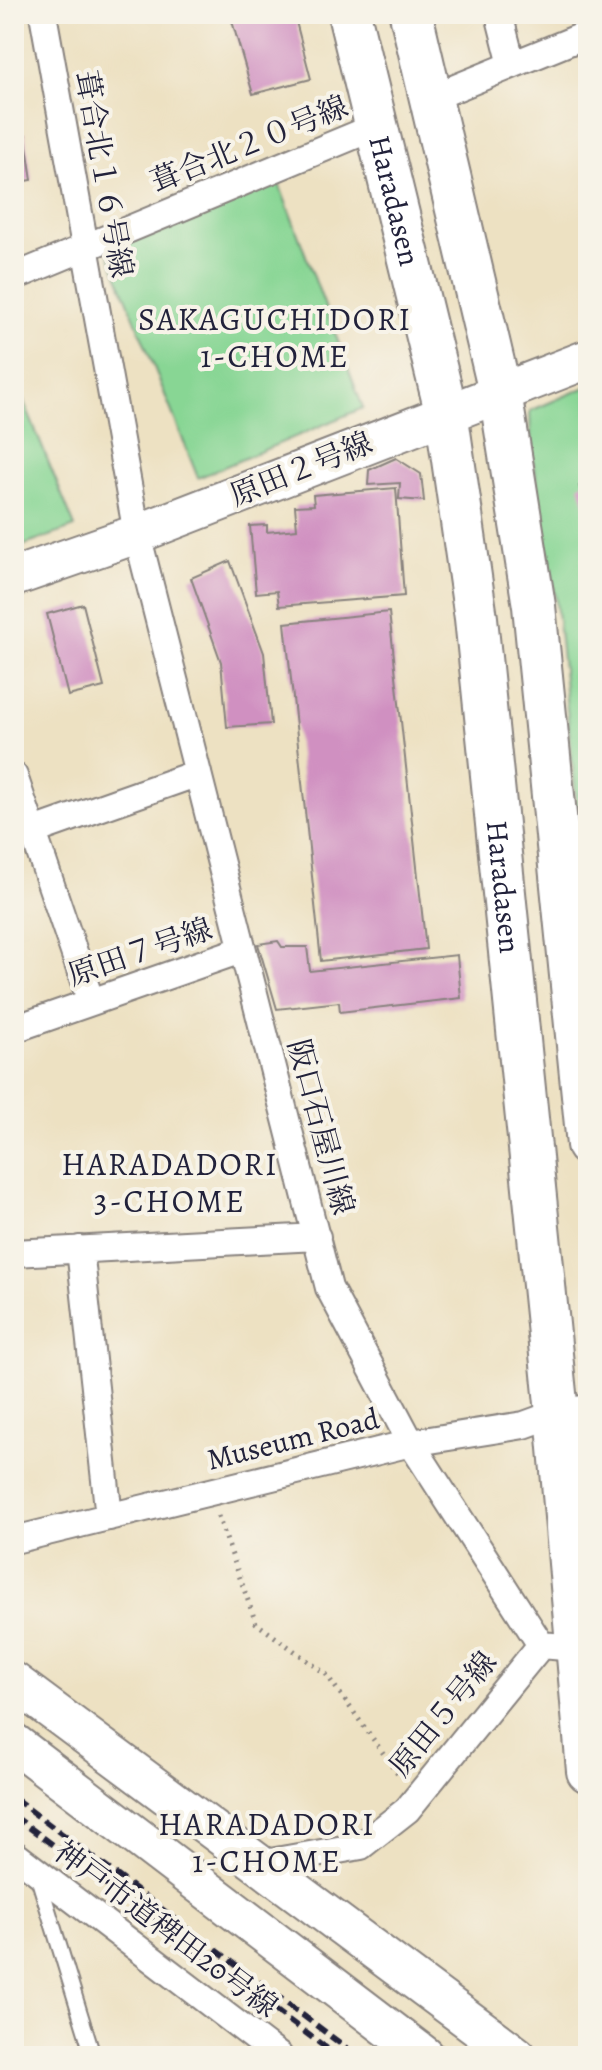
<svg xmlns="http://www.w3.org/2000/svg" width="602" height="2070" font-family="Alegreya,'Noto Serif JP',serif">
  <rect width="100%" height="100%" fill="#f7f3e8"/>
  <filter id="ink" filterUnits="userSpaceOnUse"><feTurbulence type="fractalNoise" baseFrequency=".0125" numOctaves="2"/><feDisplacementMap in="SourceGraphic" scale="16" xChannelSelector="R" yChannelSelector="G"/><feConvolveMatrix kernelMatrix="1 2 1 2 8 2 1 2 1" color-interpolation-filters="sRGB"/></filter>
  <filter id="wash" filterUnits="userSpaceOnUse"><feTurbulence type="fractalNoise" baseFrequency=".006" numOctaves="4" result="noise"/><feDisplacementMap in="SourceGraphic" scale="32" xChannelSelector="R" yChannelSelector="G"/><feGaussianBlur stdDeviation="1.8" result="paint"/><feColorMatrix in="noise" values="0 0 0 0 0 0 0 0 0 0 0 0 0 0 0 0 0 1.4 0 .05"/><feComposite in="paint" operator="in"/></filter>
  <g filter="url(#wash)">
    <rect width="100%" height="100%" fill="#ede1c2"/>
    <!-- green -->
    <path fill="#88d694" stroke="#557c68" stroke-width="2" d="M278,181L363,408L198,478L106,246Z
      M14,378L75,527L14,549Z
      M588,386V915L556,601L531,445L530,411Z"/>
    <g id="blocks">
      <!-- building -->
      <path fill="#d090c1" d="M230,14H294L311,79L253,94Z
        M25,133L32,180L14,183V135Z
        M396,458L421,474L424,501L399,499L400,483L368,485L369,470Z
        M588,476V513H587L579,486Z
        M396,488L404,596L279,606L277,591L256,593L250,526L267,525V532L297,529L295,506L314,505L313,495Z
        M230,561L264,653L271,724L227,727L221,662L191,578Z
        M83,604L104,687L68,696L47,614Z
        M389,612L426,949L321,961L285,623Z
        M278,941L282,947H307L310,971L457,955L461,998L340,1012L339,1002L277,1009L258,944Z"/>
    </g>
  </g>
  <g filter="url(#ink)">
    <use href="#blocks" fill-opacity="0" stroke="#88827e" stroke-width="2"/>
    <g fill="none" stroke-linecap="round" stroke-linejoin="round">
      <defs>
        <path id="lane" d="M38,1877L93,2056"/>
        <path id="street" d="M43,14L137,534L329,1288L411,1443L541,1645L576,1648L588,1645
          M499,14L512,65
          M431,98L588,34
          M14,277L375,127
          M14,776L91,1002
          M14,838L198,773
          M14,1029L241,950
          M80,1249L109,1517
          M14,1253L317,1237
          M14,1540L411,1443L524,1425L557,1413L588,1408
          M14,1854L279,2056
          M259,1864L361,1846L407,1810L541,1645"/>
        <path id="secondary" d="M14,577L137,534L588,359
          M14,1682L517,2056
          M14,1743L425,2056"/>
        <g id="primary">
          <path id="s1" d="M349,14L446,411L476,618L557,1413L588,1771"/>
          <path d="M411,14L500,392L534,606L588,1145"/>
        </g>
      </defs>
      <!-- lane casing -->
      <use href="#lane" stroke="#88827e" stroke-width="18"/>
      <!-- street casing -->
      <use href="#street" stroke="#88827e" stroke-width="30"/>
      <!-- secondary casing -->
      <use href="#secondary" stroke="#88827e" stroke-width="42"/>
      <!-- primary casing -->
      <use href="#primary" stroke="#88827e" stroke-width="46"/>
      <!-- path -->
      <path stroke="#88827e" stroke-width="5" stroke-dasharray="2 6" stroke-linecap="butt" d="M218,1516L256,1623L326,1674L399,1775"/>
      <!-- lane -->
      <use href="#lane" stroke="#fff" stroke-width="14"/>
      <!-- street -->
      <use href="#street" stroke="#fff" stroke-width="26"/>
      <!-- secondary -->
      <use href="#secondary" stroke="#fff" stroke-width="38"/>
      <!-- primary -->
      <use href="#primary" stroke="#fff" stroke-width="42"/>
      <!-- rail -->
      <path stroke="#22223b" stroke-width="6" stroke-dasharray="12 6" stroke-linecap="butt" d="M14,1798L357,2056
        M14,1816L337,2056"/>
    </g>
  </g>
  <g text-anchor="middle" stroke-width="8" stroke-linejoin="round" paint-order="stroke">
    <!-- street labels -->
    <g font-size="30" fill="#22223b" stroke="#f7f3e8">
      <text transform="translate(249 144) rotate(-22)" y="10">葺合北２０号線</text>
      <text transform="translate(104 174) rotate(80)" y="10">葺合北１６号線</text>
      <text dy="10" stroke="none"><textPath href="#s1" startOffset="192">Haradasen</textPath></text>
      <text transform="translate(301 469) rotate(-22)" y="10">原田２号線</text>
      <text dy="10" stroke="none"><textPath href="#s1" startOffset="888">Haradasen</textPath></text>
      <text transform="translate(140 952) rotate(-19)" y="10">原田７号線</text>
      <text transform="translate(321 1127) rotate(75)" y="10">阪口石屋川線</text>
      <text transform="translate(293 1439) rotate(-14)" y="10">Museum Road</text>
      <text transform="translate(443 1714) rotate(-51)" y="10">原田５号線</text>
      <text transform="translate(166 1929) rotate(37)" y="10">神戸市道稗田20号線</text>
    </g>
    <!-- neighbourhood labels -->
    <g font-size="32" letter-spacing="2" fill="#22223b" stroke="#f7f3e8">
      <text x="275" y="330">SAKAGUCHIDORI<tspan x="275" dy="37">1-CHOME</tspan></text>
      <text x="170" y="1175">HARADADORI<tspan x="170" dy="37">3-CHOME</tspan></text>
      <text x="267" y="1835">HARADADORI<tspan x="267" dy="37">1-CHOME</tspan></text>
    </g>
  </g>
  <!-- margin -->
  <rect width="602" height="2070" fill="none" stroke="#f7f3e8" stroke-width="48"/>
</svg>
